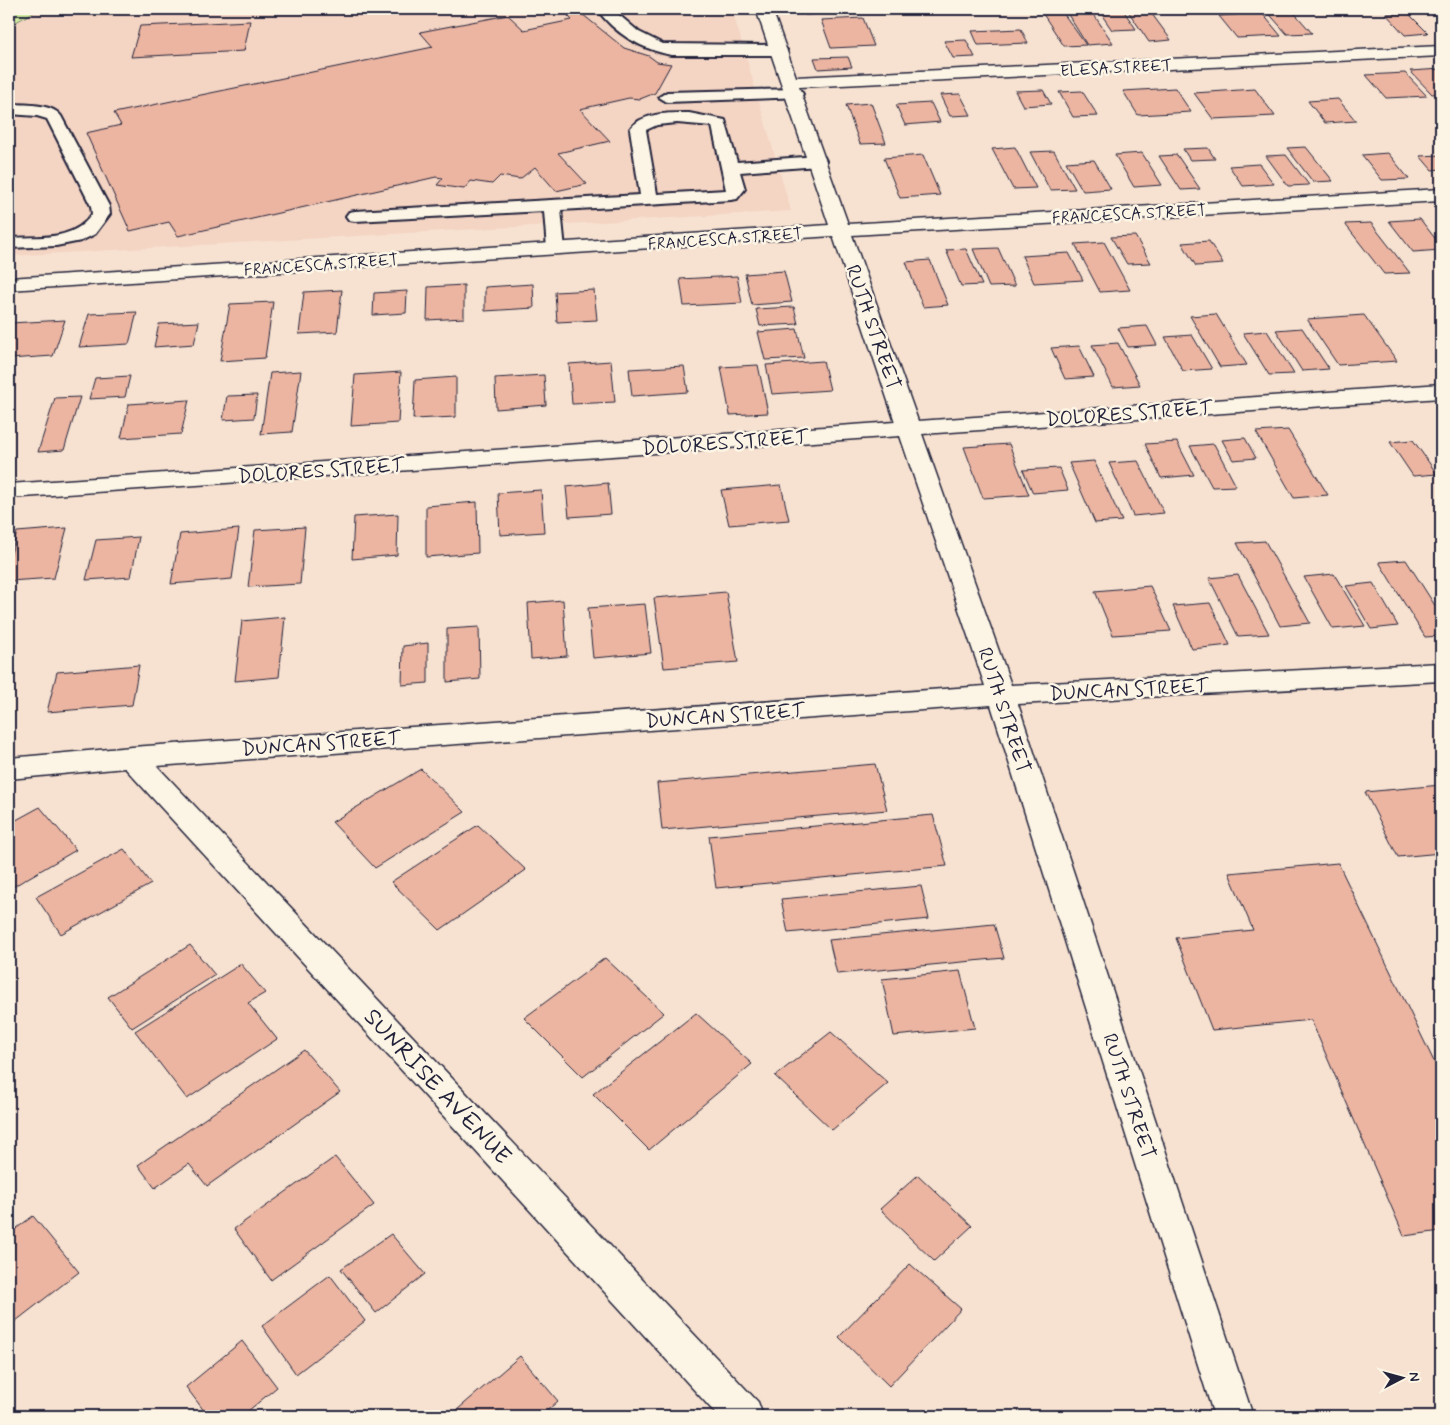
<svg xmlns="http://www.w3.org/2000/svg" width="1450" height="1425" font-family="Mynerve,sans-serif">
  <rect width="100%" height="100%" fill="#f7e2d1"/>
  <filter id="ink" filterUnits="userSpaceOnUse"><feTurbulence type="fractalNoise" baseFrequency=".02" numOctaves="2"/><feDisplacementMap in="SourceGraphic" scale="10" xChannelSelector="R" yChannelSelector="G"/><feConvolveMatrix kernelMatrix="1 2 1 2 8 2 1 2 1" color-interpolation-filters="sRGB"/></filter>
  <g filter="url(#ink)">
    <!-- built -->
    <path fill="#f4d4c3" d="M39,9L61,17L232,9H732L791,211L9,256V26Z"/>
    <!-- green -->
    <path fill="#cfeaa0" stroke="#78866e" d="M9,9H39L9,26Z"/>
    <!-- building -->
    <path fill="#ecb5a1" stroke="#22223b" d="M803,9H839L841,13L805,15Z
      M1265,9H1291L1312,33L1287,34Z
      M1061,10L1086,45L1064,46L1041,11Z
      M1123,10L1136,29L1112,30L1099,11Z
      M1149,10L1171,40L1149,42L1128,11Z
      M573,11L582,14L624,48L649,56L657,62L671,64L655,93L640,99L629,98L580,109L610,141L558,153L587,184L556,191L535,167L520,179L500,176L492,184L471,181L464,189L437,185L443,178L436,177L178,236L169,222L130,231L86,133L121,125L114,113L433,47L420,32L508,15L524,30L572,20L564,12Z
      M1092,12L1113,43L1087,45L1067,13Z
      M1262,13L1281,36L1237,38L1219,16Z
      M1408,13L1428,33L1405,35L1386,14Z
      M863,18L874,46L831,48L821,20Z
      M250,21L244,51L131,57L140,26Z
      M1021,29L1028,43L978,45L972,31Z
      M966,40L975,57L953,58L944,41Z
      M848,57L852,67L818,69L814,58Z
      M1441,69V93L1432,94L1410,71Z
      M1405,73L1427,96L1386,98L1366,75Z
      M1175,88L1191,112L1138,115L1123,91Z
      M1255,89L1275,116L1213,119L1194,93Z
      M1043,90L1051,104L1023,106L1015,91Z
      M1082,91L1098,116L1073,117L1059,92Z
      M960,94L971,115L950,116L940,95Z
      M1338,99L1356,121L1325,123L1308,101Z
      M871,103L886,143L860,144L846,105Z
      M931,103L940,122L905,125L896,105Z
      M1015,147L1036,188L1013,189L992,149Z
      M1306,147L1333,181L1313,182L1287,148Z
      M1208,148L1215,159L1190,160L1183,149Z
      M1054,151L1075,189L1050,190L1030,152Z
      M1142,153L1162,185L1134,187L1115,155Z
      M1388,153L1409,179L1382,180L1362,155Z
      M923,155L940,195L900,198L884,158Z
      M1177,155L1200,189L1181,190L1159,156Z
      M1286,155L1309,185L1288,186L1266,156Z
      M1441,155V169L1432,170L1420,156Z
      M1094,160L1111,189L1083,191L1066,162Z
      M1259,164L1274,184L1243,186L1229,166Z
      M1420,219L1441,246V250L1413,252L1389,221Z
      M1371,223L1410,273L1384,274L1345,224Z
      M1135,236L1151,263L1127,264L1111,237Z
      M1209,241L1223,264L1196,266L1182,243Z
      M1104,242L1130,290L1100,292L1075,244Z
      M998,248L1015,286L989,287L973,249Z
      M966,249L982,285L961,286L946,250Z
      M1069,253L1083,280L1034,283L1022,256Z
      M930,260L948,305L923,307L906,262Z
      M784,271L792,302L752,305L745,274Z
      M737,276L742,303L684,306L680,279Z
      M533,284L534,308L485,311V287Z
      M464,285V318L427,320L428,287Z
      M342,290L337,332L299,334L304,292Z
      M594,290L597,320L557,322L555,292Z
      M407,291L406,313L373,315L374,293Z
      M273,302L265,358L220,361L230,304Z
      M794,307L798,324L760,326L756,309Z
      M137,312L129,344L79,347L89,314Z
      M1216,314L1247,365L1220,367L1190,316Z
      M1364,315L1397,361L1338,365L1307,319Z
      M65,320L53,356L9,359L10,323Z
      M199,322L194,344L154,347L159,324Z
      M1147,326L1157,345L1128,347L1118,328Z
      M1302,328L1329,369L1302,371L1276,330Z
      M797,329L804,358L765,360L758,332Z
      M1267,331L1294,374L1269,375L1243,333Z
      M1192,335L1212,369L1183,371L1165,337Z
      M1118,343L1140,385L1113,387L1092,345Z
      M1079,346L1094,377L1065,379L1051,348Z
      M611,361L615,402L572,404L569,364Z
      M823,361L830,390L772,394L766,365Z
      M758,365L768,413L730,415L721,367Z
      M684,366L688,392L632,396L629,369Z
      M301,371L292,432L261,434L270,373Z
      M401,372L398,423L351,426L355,375Z
      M544,375L546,405L496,409L495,378Z
      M130,376L125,397L89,399L95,378Z
      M456,377V417L413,419L415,380Z
      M257,395L254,418L223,420L227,396Z
      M80,397L64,450L38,452L55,398Z
      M189,400L181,434L121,438L129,404Z
      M1288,430L1328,495L1294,498L1256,432Z
      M1245,438L1256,458L1233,460L1222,440Z
      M1413,440L1437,474L1413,476L1390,442Z
      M1177,442L1194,475L1161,478L1145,444Z
      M1009,444L1029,495L983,498L964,447Z
      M1214,444L1236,486L1212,487L1190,446Z
      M1094,461L1122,521L1095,523L1069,463Z
      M1138,461L1164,513L1133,516L1109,463Z
      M1059,468L1068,490L1033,493L1023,470Z
      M608,483L611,514L569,517L566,487Z
      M781,485L789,520L729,525L721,490Z
      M541,490L544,532L500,535L498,493Z
      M477,502L478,553L426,557V506Z
      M398,514L397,555L352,559L354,517Z
      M305,527L300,584L248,587L255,530Z
      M67,528L54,578L9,581V561L17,532Z
      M239,529L232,579L171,584L180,534Z
      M139,537L131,577L86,580L96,540Z
      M1265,541L1310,623L1280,626L1237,543Z
      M1406,560L1441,615V636L1425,637L1379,562Z
      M1334,574L1365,626L1333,629L1304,577Z
      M1238,575L1269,634L1238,636L1209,578Z
      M1373,583L1398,626L1371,629L1346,586Z
      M1150,586L1171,631L1113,635L1095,591Z
      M726,592L738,662L664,668L654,598Z
      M563,600L567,656L531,659L528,603Z
      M1210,603L1230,645L1192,649L1173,606Z
      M645,604L651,653L593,658L588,608Z
      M285,617L279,677L235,681L242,621Z
      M479,627L480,679L447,682V629Z
      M428,643V683L402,685L403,646Z
      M139,665L132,705L47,712L57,672Z
      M875,764L887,810L662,830L657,783Z
      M421,769L465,812L375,868L332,822Z
      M1441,785V853L1398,857L1365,792Z
      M40,807L76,850L9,889V824Z
      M933,815L947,866L716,888L709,836Z
      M478,825L526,870L440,930L391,882Z
      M124,849L151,884L61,934L36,897Z
      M1338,863L1441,1076V1231L1404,1236L1311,1020L1212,1030L1176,938L1253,930L1229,873Z
      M921,886L929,919L788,933L781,899Z
      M994,924L1004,958L837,974L829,940Z
      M190,945L215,975L132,1028L108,997Z
      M605,958L664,1013L583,1077L524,1018Z
      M241,964L265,993L248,1003L277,1039L187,1099L135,1031Z
      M960,971L975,1028L894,1036L882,979Z
      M696,1013L752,1064L649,1150L593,1094Z
      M831,1032L888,1083L832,1130L775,1076Z
      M304,1050L340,1092L207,1186L189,1164L155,1188L138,1165Z
      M335,1157L374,1205L271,1280L234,1229Z
      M918,1175L972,1226L934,1261L880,1209Z
      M33,1216L79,1272L12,1324L9,1320V1234Z
      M391,1234L425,1274L376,1313L341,1269Z
      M910,1264L961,1309L889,1386L839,1337Z
      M330,1275L365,1321L296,1374L262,1326Z
      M242,1341L277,1387L242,1416H208L186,1387Z
      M520,1356L558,1401L541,1416H450Z"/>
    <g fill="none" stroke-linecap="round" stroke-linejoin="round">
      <defs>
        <path id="lane" d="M597,9H612L639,32L663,44L779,45L787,50L779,55H671C642,49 615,34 597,9Z
          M795,89L801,91L803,94L801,97L667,102L659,97L667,92Z
          M9,104C23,105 52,103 61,116L109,206L110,214L95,234L81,241L56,246L9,248V238C39,236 73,242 92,214L91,206L47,119L37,116L9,114Z
          M689,113L725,120L737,162L818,156L824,157L826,161L824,165L818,166L740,172L745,189L737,199L731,200L561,210L565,249L562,253H550L547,249L544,211L355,221L349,220L346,216L349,212L355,211L640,195L630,129C642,112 671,113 689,113ZM677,123L712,126L726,190L657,194L646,130L657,125Z"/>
        <path id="street" d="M756,9H772L796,77L1441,46V56L799,87L848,224L1441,189V201L852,235L918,421L1441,384V398L922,434L1011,685L1441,663V681L1018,704L1253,1416H1214L991,705L157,766L758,1402L763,1416H718L125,768L9,779V758L132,747L985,686L900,436L9,498V484L895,422L833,236L9,290V278L829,225Z"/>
      </defs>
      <!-- lane casing -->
      <use href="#lane" stroke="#22223b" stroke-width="4"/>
      <!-- street casing -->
      <use href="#street" stroke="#22223b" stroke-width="3"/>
      <!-- lane -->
      <use href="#lane" fill="#fcf5e5" fill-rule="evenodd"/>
      <!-- street -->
      <use href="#street" fill="#fcf5e5" fill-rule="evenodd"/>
    </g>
  </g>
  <g text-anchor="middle" stroke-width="5" stroke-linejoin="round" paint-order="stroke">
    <!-- far-street labels -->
    <g font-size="16" fill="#22223b" stroke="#fcf5e5">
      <text transform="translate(1116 67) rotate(-3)" y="6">ELESA STREET</text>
      <text transform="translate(1129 213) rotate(-3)" y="6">FRANCESCA STREET</text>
      <text transform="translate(725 238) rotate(-4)" y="6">FRANCESCA STREET</text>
      <text transform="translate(321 264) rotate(-4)" y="6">FRANCESCA STREET</text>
    </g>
    <!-- street labels -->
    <g font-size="20" fill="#22223b" stroke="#fcf5e5">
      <text transform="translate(874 327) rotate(71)" y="7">RUTH STREET</text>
      <text transform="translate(1129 413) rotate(-4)" y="7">DOLORES STREET</text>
      <text transform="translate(725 442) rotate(-4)" y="7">DOLORES STREET</text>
      <text transform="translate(321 470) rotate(-4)" y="7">DOLORES STREET</text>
      <text transform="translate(1129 689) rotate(-3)" y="7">DUNCAN STREET</text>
      <text transform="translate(1005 710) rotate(72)" y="7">RUTH STREET</text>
      <text transform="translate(725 715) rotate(-4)" y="7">DUNCAN STREET</text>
      <text transform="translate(321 743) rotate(-4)" y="7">DUNCAN STREET</text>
      <text transform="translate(1130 1096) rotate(72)" y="7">RUTH STREET</text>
    </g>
    <!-- near-street labels -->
    <g font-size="24" fill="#22223b" stroke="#fcf5e5">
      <text transform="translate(438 1086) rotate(47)" y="8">SUNRISE AVENUE</text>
    </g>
  </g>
  <!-- margin -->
  <rect width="1450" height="1425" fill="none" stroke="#fcf5e5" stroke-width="30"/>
  <rect x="15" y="15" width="1420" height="1395" fill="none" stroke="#22223b" stroke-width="2" filter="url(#ink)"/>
  <!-- north arrow -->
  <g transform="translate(1402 1378) rotate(84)" stroke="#fcf5e5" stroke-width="4" paint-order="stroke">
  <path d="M0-4L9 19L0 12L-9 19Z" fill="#22223b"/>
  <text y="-8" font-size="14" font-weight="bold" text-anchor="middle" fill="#22223b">N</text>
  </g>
</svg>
